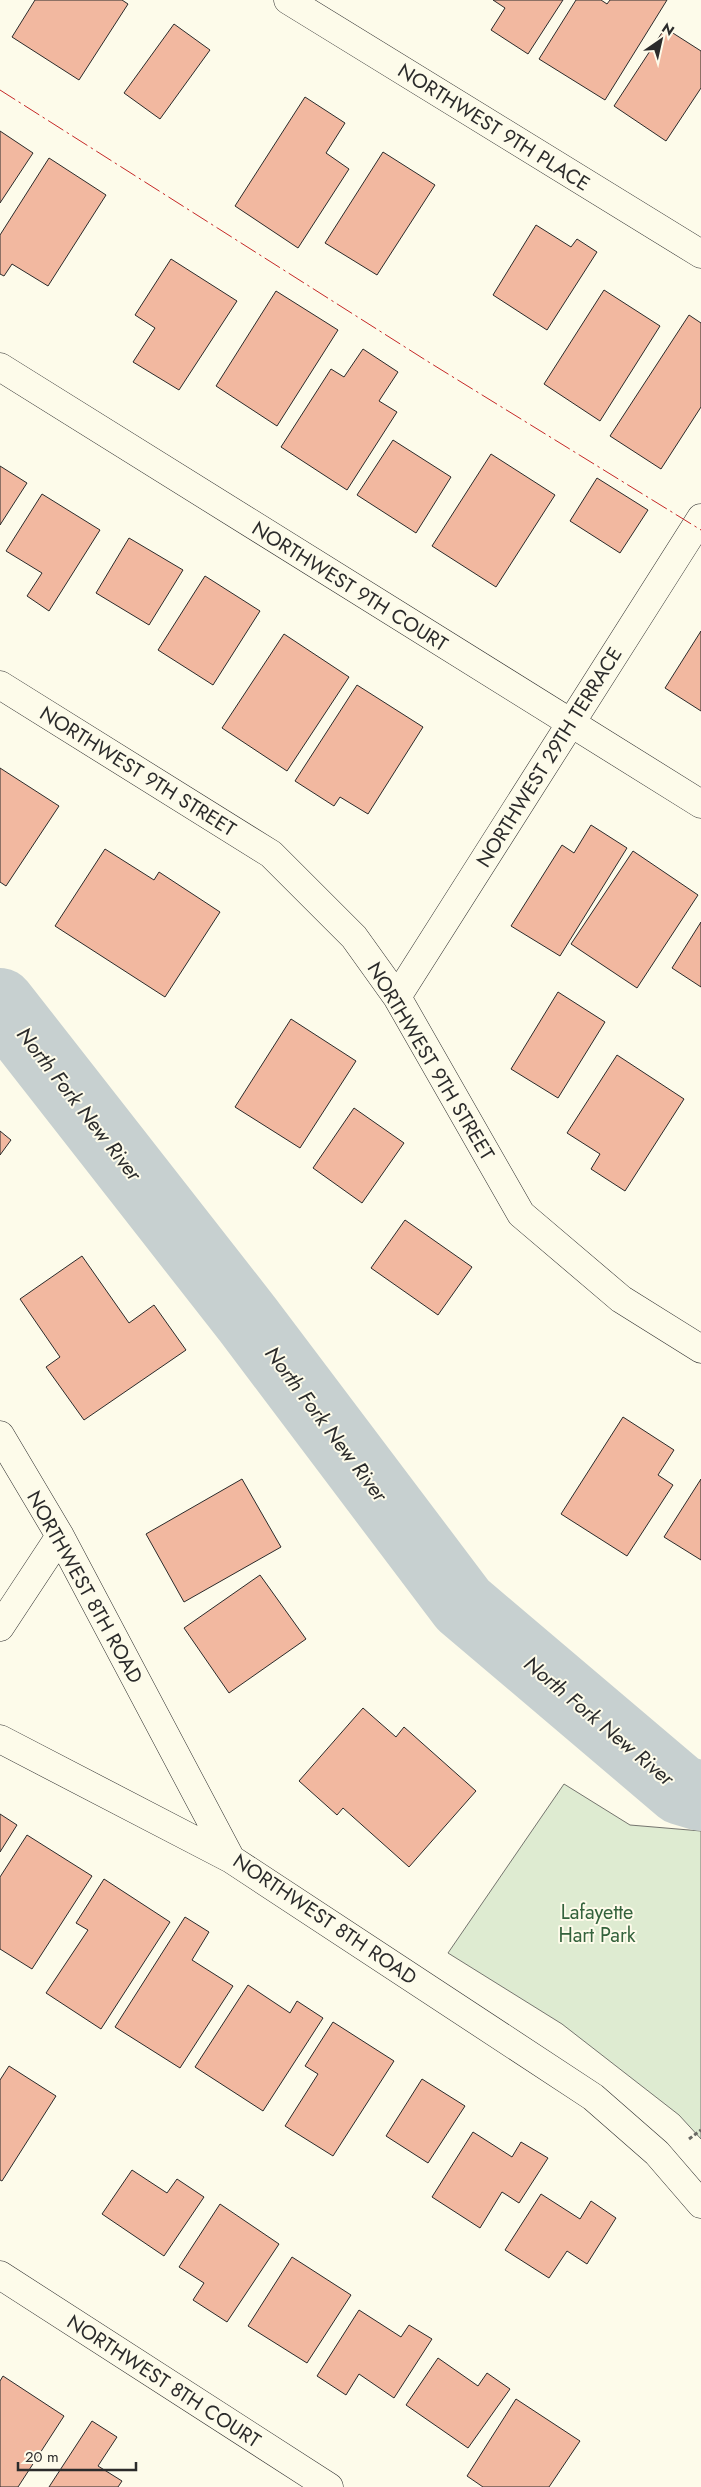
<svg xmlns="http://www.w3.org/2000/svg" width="701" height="2487" font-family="Jost,sans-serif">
  <rect width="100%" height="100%" fill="#fdfbea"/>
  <!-- green -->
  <path fill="#deebd1" stroke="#74746e" d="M564,1784L630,1825L701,1831V2139L679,2115L562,2024L448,1953Z"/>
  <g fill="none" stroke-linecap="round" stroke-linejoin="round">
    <!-- river -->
    <path stroke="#c7d0d0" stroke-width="70" d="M0,1003L248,1320L463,1605L681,1790L701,1796"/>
  </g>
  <!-- building -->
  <path fill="#f2b8a0" stroke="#2b2b2b" d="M35,0H122L128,4L79,80L12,37Z
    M493,0H563L528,54L491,30L505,8Z
    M576,0H601L607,4L610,0H667L605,100L539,59Z
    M174,24L210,50L160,119L124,93Z
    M665,28L701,51V88L666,141L614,106Z
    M305,97L345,123L326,153L349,169L298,248L235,206Z
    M0,131L33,153L0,203Z
    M383,152L435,185L377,275L325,243Z
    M49,158L106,195L48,286L12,264L4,276L0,274V235Z
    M536,225L571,247L577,239L597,252L547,330L493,295Z
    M171,259L237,301L179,390L133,362L155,328L135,315Z
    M604,290L660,326L600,421L544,384Z
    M276,291L338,330L277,426L216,386Z
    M689,315L701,323V407L661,469L610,436Z
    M363,349L398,372L379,401L397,412L347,490L281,447L331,369L344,377Z
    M393,440L451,477L416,533L357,495Z
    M491,454L555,495L496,587L432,546Z
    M0,466L27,483L0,525Z
    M597,478L648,510L620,553L570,521Z
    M42,494L100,530L49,611L27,596L42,573L6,551Z
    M129,538L183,570L149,625L96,593Z
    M205,576L260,611L213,685L158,650Z
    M701,631V711L665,688Z
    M284,634L349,677L287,771L222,728Z
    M357,685L423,727L368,814L340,797L334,806L295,781Z
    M0,768L59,806L6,886L0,882Z
    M591,825L627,848L560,956L511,926L562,845L574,853Z
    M105,849L154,880L159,872L220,912L165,997L55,926Z
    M633,851L698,895L637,988L571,944Z
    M701,922V987L672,968Z
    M558,992L605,1022L558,1098L511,1069Z
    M291,1019L356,1061L300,1148L235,1107Z
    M617,1055L684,1099L625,1191L591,1169L600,1154L567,1133Z
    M354,1108L404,1143L362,1203L313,1168Z
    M0,1131L11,1140L0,1155Z
    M405,1220L472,1267L438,1315L371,1268Z
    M82,1256L129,1323L154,1305L186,1350L84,1420L46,1367L60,1357L20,1299Z
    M623,1417L674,1450L658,1475L673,1485L627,1556L561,1514Z
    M242,1479L281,1547L184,1602L146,1534Z
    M701,1479V1560L664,1537Z
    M260,1575L306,1639L229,1693L184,1628Z
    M363,1708L396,1737L404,1727L476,1791L409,1867L343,1808L337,1815L299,1781Z
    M0,1814L17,1825L0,1852Z
    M27,1835L92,1876L32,1969L0,1949V1877Z
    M104,1879L170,1922L101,2029L46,1993L88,1930L76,1923Z
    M185,1917L209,1932L192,1960L233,1986L180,2068L115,2027Z
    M248,1985L290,2013L297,2001L323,2018L263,2111L195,2067Z
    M333,2022L394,2061L333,2156L285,2126L318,2074L305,2066Z
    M9,2066L56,2096L2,2181L0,2180V2080Z
    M422,2079L465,2106L428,2163L386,2136Z
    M473,2132L512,2157L521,2142L548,2158L519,2203L502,2192L480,2228L432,2197Z
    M132,2170L167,2193L177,2179L204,2197L164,2256L102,2214Z
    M541,2194L580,2219L591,2201L616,2218L587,2264L567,2251L549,2278L505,2250Z
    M220,2204L279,2244L227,2322L193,2300L204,2283L179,2267Z
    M292,2257L351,2295L307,2363L248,2326Z
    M359,2310L401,2337L409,2325L432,2339L394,2398L359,2374L346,2395L317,2376Z
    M438,2358L478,2386L487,2373L510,2389L468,2448L406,2405Z
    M3,2376L64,2416L18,2487H0V2381Z
    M516,2399L580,2441L549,2487H483L467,2476Z
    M92,2421L117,2437L98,2466L122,2481L118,2487H49Z"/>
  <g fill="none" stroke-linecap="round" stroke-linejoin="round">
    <defs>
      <path id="street" d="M288,0L701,254
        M0,367L701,804
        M0,685L271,854L354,937L397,997L521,1214L621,1299L701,1349
        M397,997L701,518
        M0,1435L60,1536L231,1859L593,2097L657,2153L701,2204
        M0,1627L60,1536
        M0,1739L231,1859
        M0,2275L329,2487"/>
    </defs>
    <!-- street casing -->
    <use href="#street" stroke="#2b2b2b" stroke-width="29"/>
    <!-- path -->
    <path stroke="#6a6964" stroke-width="3" stroke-dasharray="4 2.5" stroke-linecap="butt" d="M689,2139L701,2130"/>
    <!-- street -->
    <use href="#street" stroke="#fdfbea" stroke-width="28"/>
    <!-- power -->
    <path stroke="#c62828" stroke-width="1" stroke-dasharray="18 4 2.5 4" stroke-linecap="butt" d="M0,90L427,361L701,530"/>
  </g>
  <g text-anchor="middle" stroke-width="4" stroke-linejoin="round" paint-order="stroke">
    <!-- street labels -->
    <g font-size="20" fill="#2b2b2b" stroke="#fdfbea">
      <text transform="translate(494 127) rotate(32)" y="7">NORTHWEST 9TH PLACE</text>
      <text transform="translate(350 586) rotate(32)" y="7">NORTHWEST 9TH COURT</text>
      <text transform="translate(549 757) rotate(-58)" y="7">NORTHWEST 29TH TERRACE</text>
      <text transform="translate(138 771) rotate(32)" y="7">NORTHWEST 9TH STREET</text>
      <text transform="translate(431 1061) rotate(59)" y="7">NORTHWEST 9TH STREET</text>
      <text transform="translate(85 1587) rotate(61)" y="7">NORTHWEST 8TH ROAD</text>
      <text transform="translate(325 1919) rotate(34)" y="7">NORTHWEST 8TH ROAD</text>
      <text transform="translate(164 2381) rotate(33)" y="7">NORTHWEST 8TH COURT</text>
    </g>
    <!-- park labels -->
    <g font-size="20" fill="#34623c" stroke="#fdfbea">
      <text x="597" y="1919">Lafayette<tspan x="597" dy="23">Hart Park</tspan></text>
    </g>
    <!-- water labels -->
    <g font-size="21" font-style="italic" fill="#2b2b2b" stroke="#fdfbea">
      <text transform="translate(79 1104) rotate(52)" y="7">North Fork New River</text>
      <text transform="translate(326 1424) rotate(53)" y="7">North Fork New River</text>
      <text transform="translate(599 1721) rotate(40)" y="7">North Fork New River</text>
    </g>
  </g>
  <!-- north arrow -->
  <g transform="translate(661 40) rotate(34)" stroke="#fdfbea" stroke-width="4" paint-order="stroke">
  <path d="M0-4L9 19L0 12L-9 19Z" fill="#2b2b2b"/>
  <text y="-8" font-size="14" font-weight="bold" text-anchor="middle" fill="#2b2b2b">N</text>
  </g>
  <!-- scale -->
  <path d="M18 2462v8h118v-8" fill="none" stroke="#2b2b2b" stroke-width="2.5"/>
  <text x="25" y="2462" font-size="15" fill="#2b2b2b" stroke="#fdfbea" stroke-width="4" paint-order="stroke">20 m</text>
</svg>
